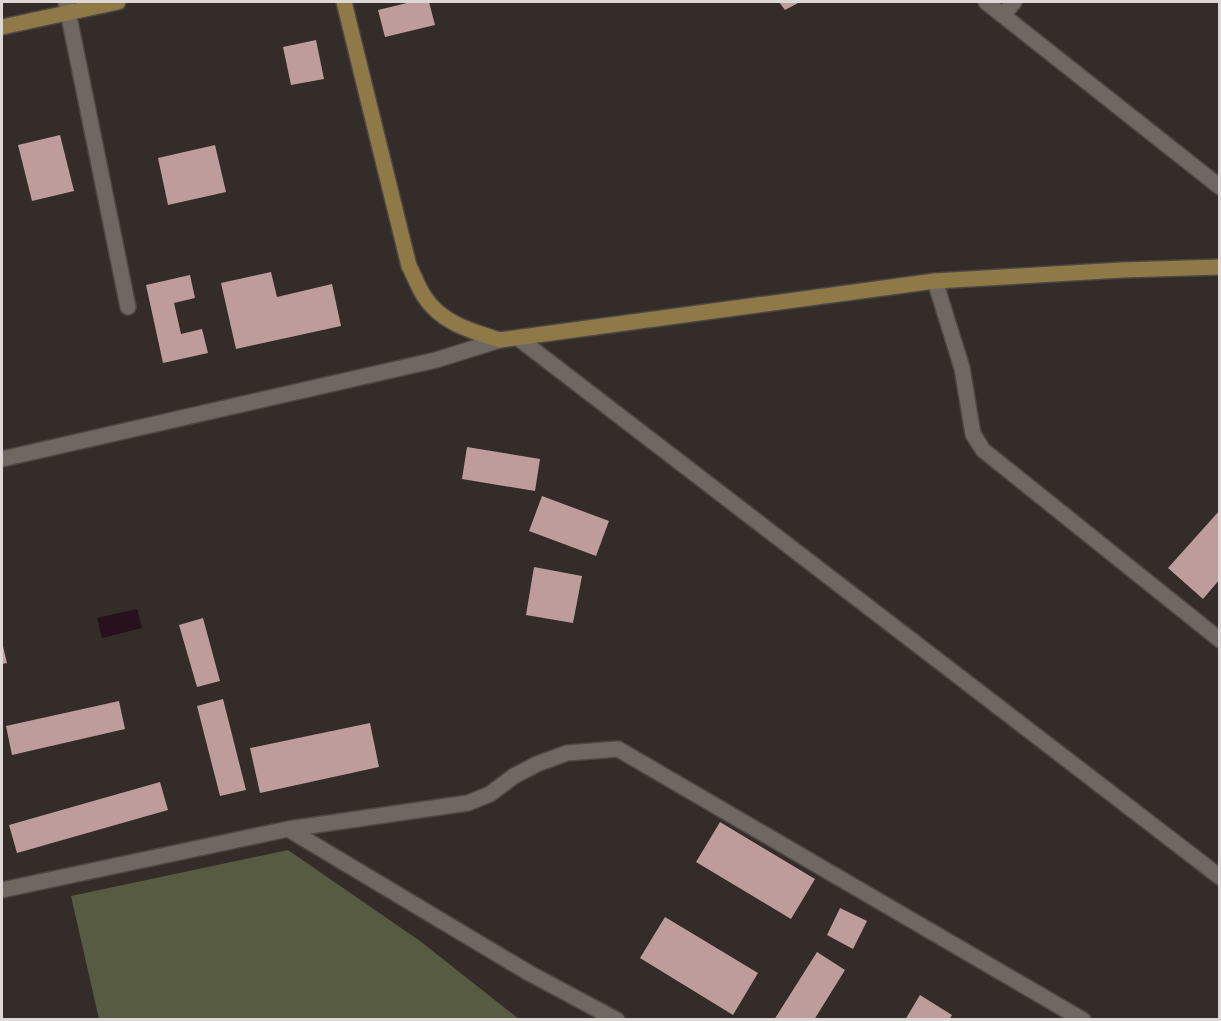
<svg xmlns="http://www.w3.org/2000/svg" width="1221" height="1021" font-family="Ubuntu,sans-serif">
  <rect width="100%" height="100%" fill="#342c28"/>
  <!-- forest -->
  <path fill="#565b41" d="M288,850L420,941L519,1019H99L71,896Z"/>
  <!-- water -->
  <path fill="#26111d" d="M137,609L142,628L102,638L97,618Z"/>
  <!-- building -->
  <path fill="#be9c9c" d="M411,2H429L435,25L385,37L378,10Z
    M779,2H800L785,10Z
    M316,40L324,79L291,85L283,47Z
    M60,135L74,191L32,201L18,145Z
    M215,145L226,192L168,205L158,158Z
    M271,272L277,297L332,284L341,326L236,349L221,283Z
    M190,275L195,298L174,303L181,334L202,329L208,353L163,363L146,285Z
    M467,447L540,459L535,491L462,479Z
    M542,496L609,521L596,556L529,531Z
    M1220,510V579L1203,599L1168,568Z
    M534,567L582,576L573,623L526,615Z
    M203,618L220,681L197,687L179,625Z
    M2,642L7,663L2,664Z
    M223,699L246,790L220,796L197,706Z
    M119,701L125,729L12,755L6,726Z
    M370,723L379,767L260,793L250,748Z
    M160,782L168,810L17,853L9,825Z
    M720,822L815,879L791,919L696,862Z
    M840,908L867,921L853,949L827,935Z
    M665,917L758,973L733,1015L640,958Z
    M817,952L845,970L814,1020H774Z
    M920,995L952,1015L949,1020H905Z"/>
  <g fill="none" stroke-linecap="round" stroke-linejoin="round">
    <defs>
      <path id="street" d="M66,2L128,307
        M986,2L1220,187
        M1003,15L1014,2
        M935,281L962,368L973,434L983,450L1220,640
        M518,338L1220,877
        M2,459L436,360L500,340
        M288,829L529,973L617,1020
        M2,890L288,829L468,803L490,794L514,776L537,764L567,753L618,749L1083,1020"/>
      <path id="secondary" d="M344,2L409,266C414,275 418,287 424,296C441,323 471,331 500,340L935,281L1122,270L1220,267
        M2,27L118,2"/>
    </defs>
    <!-- street casing -->
    <use href="#street" stroke="#4d4844" stroke-width="18"/>
    <!-- secondary casing -->
    <use href="#secondary" stroke="#4d4844" stroke-width="18"/>
    <!-- street -->
    <use href="#street" stroke="#6f6762" stroke-width="15"/>
    <!-- secondary -->
    <use href="#secondary" stroke="#8e7947" stroke-width="15"/>
  </g>
  <!-- border -->
  <rect width="1221" height="1021" fill="none" stroke="#ddd8d5" stroke-width="6"/>
</svg>
